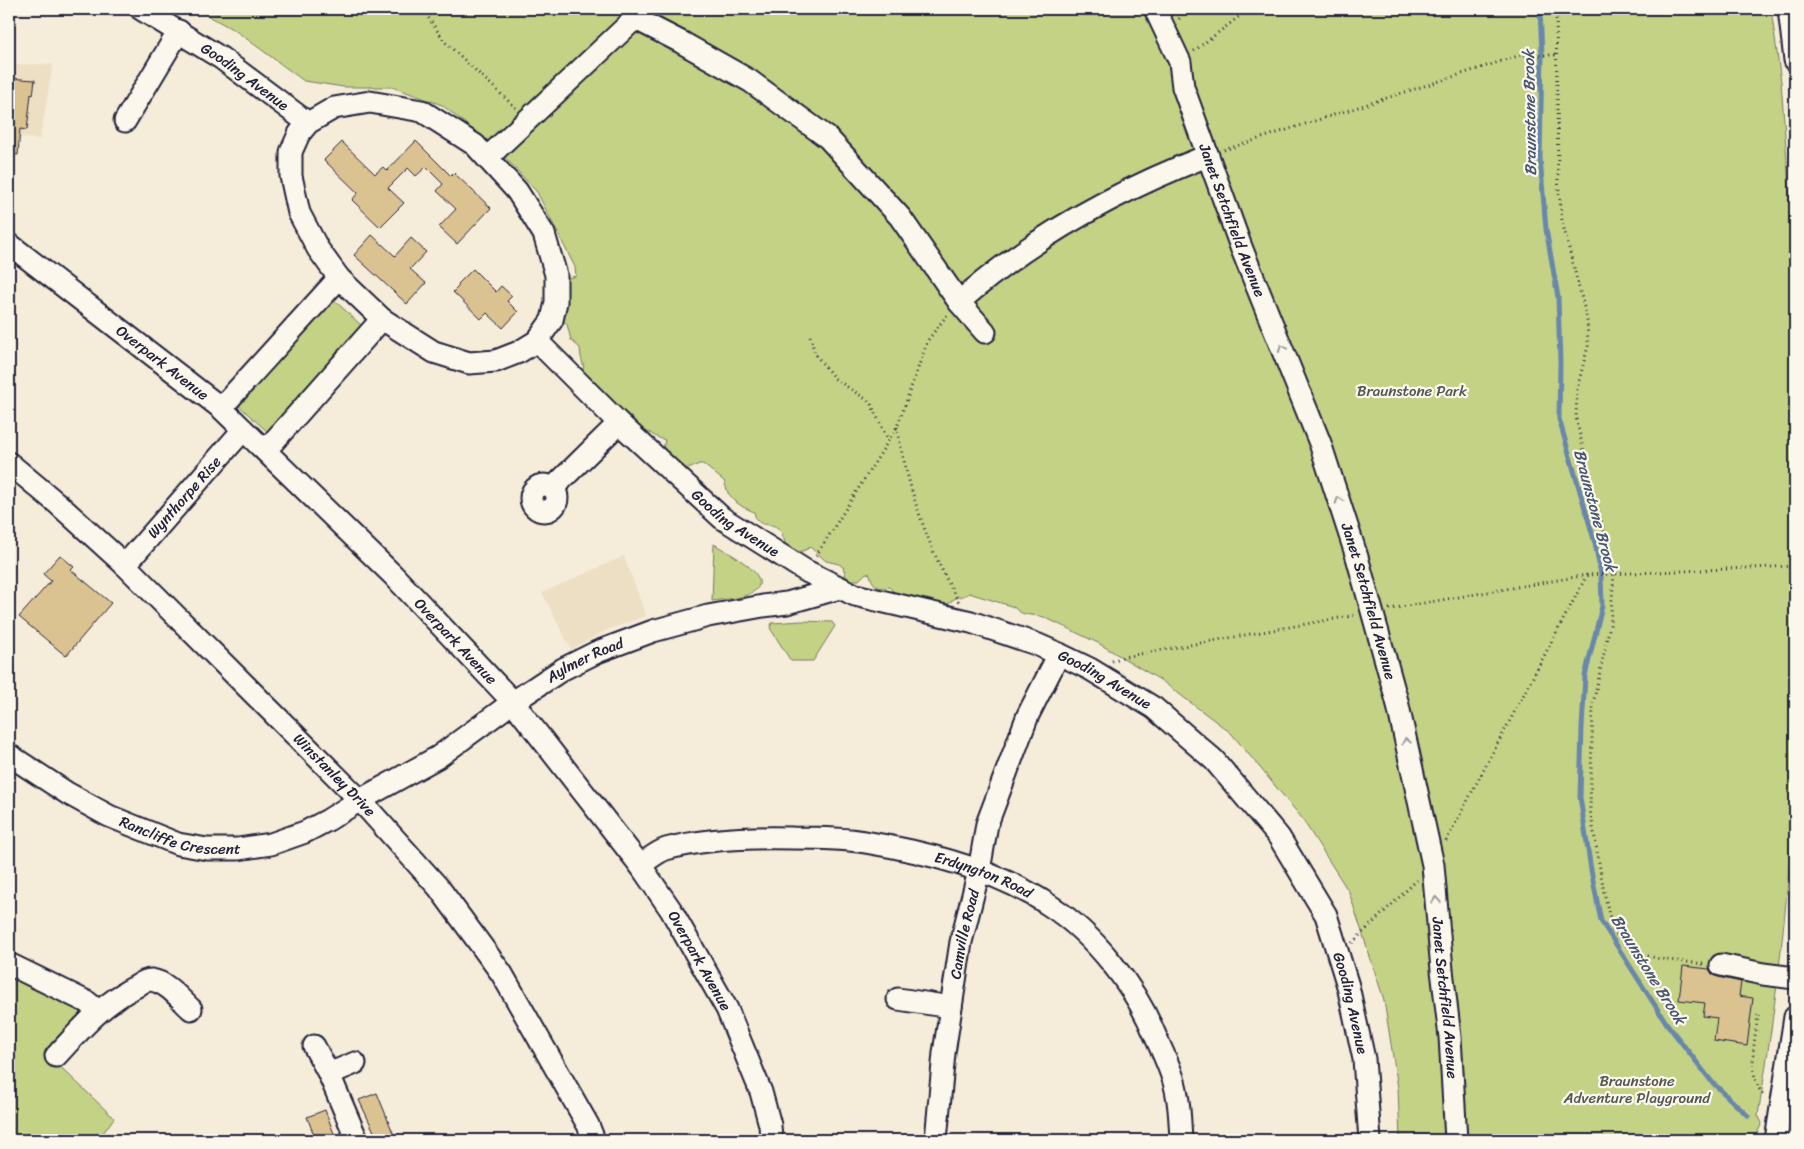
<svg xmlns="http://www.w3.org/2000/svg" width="1804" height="1149" font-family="Sriracha,sans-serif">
  <rect width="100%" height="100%" fill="#f5ecda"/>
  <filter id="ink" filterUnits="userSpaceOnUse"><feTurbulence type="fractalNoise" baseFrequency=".02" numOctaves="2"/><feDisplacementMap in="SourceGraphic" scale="10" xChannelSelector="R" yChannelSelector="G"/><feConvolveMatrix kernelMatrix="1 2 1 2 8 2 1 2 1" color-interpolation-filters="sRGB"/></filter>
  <g filter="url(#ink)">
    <!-- built -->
    <path fill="#eddfc4" d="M53,64L40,139L9,136V65Z
      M624,556L646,616L607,630L571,649L542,593Z"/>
    <!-- green -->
    <path fill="#c4d286" stroke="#737a60" d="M196,9H1771L1781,82L1795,268V790C1788,899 1776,1008 1758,1115L1762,1123L1754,1140H1400L1398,1088L1384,1000L1349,892L1301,817L1231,733L1162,681L1098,643L1044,617C1034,614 1021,617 1014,607L969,593C964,597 959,596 954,599C950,602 948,605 944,606L899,597L889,587C877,590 872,584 870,574L866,573L859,580H849L846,576L843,567L839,564L826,561L810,547C805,551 801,552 795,551C782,549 786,536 779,529C770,520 758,531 754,512L743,507L736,502L728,493L724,481L703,464H699L691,468L678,469L662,453L665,440C658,438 655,436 650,433C647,431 642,431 638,429C628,423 630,408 616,409L580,370L584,368L581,357L580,348L571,340L567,324L560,318L555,295L568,278L576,276L575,267L537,192L497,149L442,105L392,87H344L304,81L236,31Z
      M332,298L364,328L270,434L238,405Z
      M714,544C725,551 780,578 751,593C741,599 724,599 712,601Z
      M801,621L832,622L835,626L813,661H791L770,628L772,623Z
      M9,975L27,986L79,1009L80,1013L45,1052L114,1118L98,1140H9Z"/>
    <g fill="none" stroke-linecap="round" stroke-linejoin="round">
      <!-- stream -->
      <path stroke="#6987ab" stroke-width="5" d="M1540,9L1542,55L1540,158L1546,229L1558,297L1560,363L1559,419L1595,543L1601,574L1602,606L1585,676L1582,728L1580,797L1591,870L1601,921L1667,1024L1712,1082L1748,1116"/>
    </g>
    <!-- building -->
    <path fill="#dbc291" stroke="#22223b" d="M9,78L35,80L33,95L31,94L27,130L20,129L18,155L9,154Z
      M416,141L451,176L454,173L491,208L457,244L439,227L456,209L437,191L443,184L426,167L416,176L408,168L388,188L404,203L380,227L352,200L358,193L324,160L342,142L375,174L383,167L387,171Z
      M372,235L395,256L411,238L426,252L410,269L426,283L407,304L354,255Z
      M473,269L496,292L501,286L512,296L507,301L518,312L503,328L487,313L481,319L453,292L459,286L458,284Z
      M60,555L74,567L71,570L111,603L66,656L19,617L51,581L43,574Z
      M1683,966L1709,969L1712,974L1718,977L1741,982L1739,996L1753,998L1747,1046L1714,1041L1717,1018L1703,1016L1705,1003L1679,1000Z
      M377,1093L381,1103L396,1140H378L359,1100Z
      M325,1110L333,1131L337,1140H316L307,1117Z"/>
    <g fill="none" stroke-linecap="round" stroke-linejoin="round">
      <defs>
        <g id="minor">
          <path id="s1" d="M141,9L221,58L308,123"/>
          <path id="s2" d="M1155,9L1180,62L1183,87L1241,247L1320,443L1357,557L1397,701L1433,865L1442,970L1450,1037L1456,1140"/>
          <path d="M1789,9L1795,60"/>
          <path d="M636,19L681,42L750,81L828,138L900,217L959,302L985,332"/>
          <path d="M370,102L422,111L475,145L517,191L544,234L556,275V302L552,320L537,341L519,352L496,361L469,363L434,352L382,319L339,278L318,249L299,213L291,176V152L299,134L308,123L334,108Z"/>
          <path d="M125,121L179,31"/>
          <path d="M487,158L645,9"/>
          <path id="s3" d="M9,244L221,408L393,575L513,702L640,865L671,910L727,1009L761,1092L770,1125L771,1140"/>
          <path d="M959,302C1031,238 1117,191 1207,156"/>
          <path id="s4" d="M537,341L619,423L722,518L806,571L855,595L971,622L1036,644L1059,654L1090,669L1154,708L1214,760L1279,837L1326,915L1348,986L1364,1059L1370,1140"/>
          <path d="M221,408L339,278"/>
          <path d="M266,450L382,319"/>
          <path id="s5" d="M9,463L58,504L125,565L360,800L439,888L502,974L588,1125L594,1140"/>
          <circle cx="544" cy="498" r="13"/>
          <path d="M553,488L619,423"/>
          <path id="s6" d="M125,565L243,430"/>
          <path id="s7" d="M9,755L67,793L109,816L178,844L207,849H238L271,844L305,832L328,820L360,800L438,757L513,702L563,669L597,652L653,631L708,616L763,606L787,603L840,588"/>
          <path id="s8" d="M640,865C648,860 657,852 666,849C703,839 754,837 793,838C817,838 842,838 865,842C926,852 997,870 1049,905C1094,934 1135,986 1155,1035C1163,1054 1174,1074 1177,1095C1180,1110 1180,1125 1181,1140"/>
          <path d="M9,964L87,1002L98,1011"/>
          <path d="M1721,965L1763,974L1795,978"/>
          <path d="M898,999L951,1007"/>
          <path d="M314,1046L329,1074"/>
          <path d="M56,1056C82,1028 103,1003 137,986C141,983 146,980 151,980C167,982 180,999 191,1009"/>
          <path d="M355,1063L329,1074L357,1140"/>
          <path id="s9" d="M936,1140L944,1053L961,942L979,871L987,824L1028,715L1059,654"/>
          <path d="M1776,1140L1795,1017"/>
        </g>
      </defs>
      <!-- minor casing -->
      <use href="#minor" stroke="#22223b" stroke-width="25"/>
      <!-- path -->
      <path stroke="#22223b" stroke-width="3" stroke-dasharray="1 4" stroke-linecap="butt" d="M432,9L428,17L445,42L516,108
        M1556,9L1558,180L1562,221L1587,319L1588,346L1577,389L1576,418L1595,500L1612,558L1614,574L1610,625L1593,704L1590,809L1604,892L1613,931L1633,952L1660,959L1704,964
        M1179,19L1185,9
        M1194,51L1249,9
        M1224,150L1521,55H1556
        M810,336L815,354L834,378L870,402L888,440
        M897,427C908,488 928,549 959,602
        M816,556L897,427L928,340L947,315
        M1389,609L1587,575L1795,566
        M1112,661L1123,657L1356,615
        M1446,841L1587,575
        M1352,943L1417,880
        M1758,1015C1755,1038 1746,1079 1765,1096"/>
      <!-- minor -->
      <use href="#minor" stroke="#fbf7ec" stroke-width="21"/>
    </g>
    <!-- one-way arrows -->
    <defs><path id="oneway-chevron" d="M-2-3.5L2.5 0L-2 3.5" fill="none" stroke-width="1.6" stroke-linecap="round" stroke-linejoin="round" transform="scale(1.25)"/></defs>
    <g stroke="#99979c">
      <use href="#oneway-chevron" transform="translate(1282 348) rotate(-112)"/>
      <use href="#oneway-chevron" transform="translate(1339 500) rotate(-108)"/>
      <use href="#oneway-chevron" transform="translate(1406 741) rotate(-102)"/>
      <use href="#oneway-chevron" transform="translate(1436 900) rotate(-95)"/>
    </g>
  </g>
  <g text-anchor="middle" stroke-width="4.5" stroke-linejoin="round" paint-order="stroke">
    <!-- street labels -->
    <g font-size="15" fill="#22223b" stroke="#fbf7ec">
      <text dy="5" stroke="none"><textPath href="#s1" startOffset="124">Gooding Avenue</textPath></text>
      <text dy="5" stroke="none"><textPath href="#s2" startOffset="226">Janet Setchfield Avenue</textPath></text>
      <text dy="5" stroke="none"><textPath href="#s3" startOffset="194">Overpark Avenue</textPath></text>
      <text dy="5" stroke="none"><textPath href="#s6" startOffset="90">Wynthorpe Rise</textPath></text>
      <text dy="5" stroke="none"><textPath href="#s4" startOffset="270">Gooding Avenue</textPath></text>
      <text dy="5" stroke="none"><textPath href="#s2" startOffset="631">Janet Setchfield Avenue</textPath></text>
      <text dy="5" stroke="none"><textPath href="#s3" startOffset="599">Overpark Avenue</textPath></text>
      <text dy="5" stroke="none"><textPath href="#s7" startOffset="651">Aylmer Road</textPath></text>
      <text dy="5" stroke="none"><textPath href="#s4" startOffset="675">Gooding Avenue</textPath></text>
      <text dy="5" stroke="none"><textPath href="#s5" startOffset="451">Winstanley Drive</textPath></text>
      <text dy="5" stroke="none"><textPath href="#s7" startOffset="192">Rancliffe Crescent</textPath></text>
      <text dy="5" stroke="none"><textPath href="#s8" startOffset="354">Erdyngton Road</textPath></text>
      <text dy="5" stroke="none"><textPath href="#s9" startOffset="208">Camville Road</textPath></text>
      <text dy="5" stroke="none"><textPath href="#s3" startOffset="1002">Overpark Avenue</textPath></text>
      <text dy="5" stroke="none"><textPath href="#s2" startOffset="1036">Janet Setchfield Avenue</textPath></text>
      <text dy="5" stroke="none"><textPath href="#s4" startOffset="1095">Gooding Avenue</textPath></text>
    </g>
    <!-- park labels -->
    <g font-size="15" fill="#535752" stroke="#fbf7ec">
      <text x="1412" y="396">Braunstone Park</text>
      <text x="1637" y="1086">Braunstone<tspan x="1637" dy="17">Adventure Playground</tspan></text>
    </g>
    <!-- water labels -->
    <g font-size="16" font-style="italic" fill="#455573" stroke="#fbf7ec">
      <text transform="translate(1529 113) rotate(-91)" y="6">Braunstone Brook</text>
      <text transform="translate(1596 510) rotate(75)" y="6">Braunstone Brook</text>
      <text transform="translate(1649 969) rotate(58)" y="6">Braunstone Brook</text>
    </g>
  </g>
  <!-- margin -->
  <rect width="1804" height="1149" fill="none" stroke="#fbf7ec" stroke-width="30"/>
  <rect x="15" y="15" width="1774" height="1119" fill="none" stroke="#22223b" stroke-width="2" filter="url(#ink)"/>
</svg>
